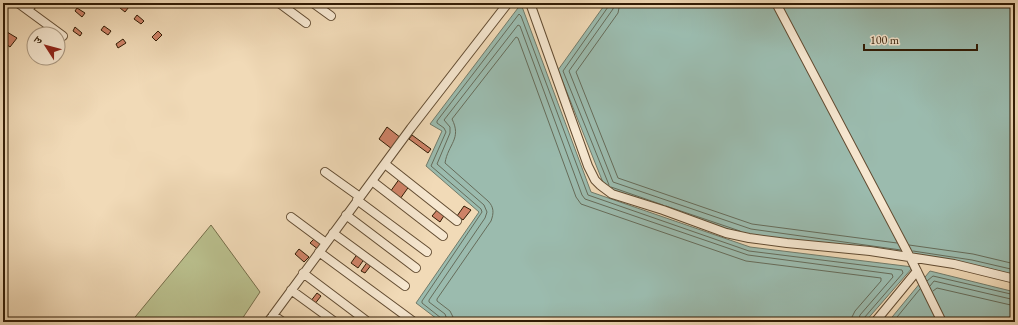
<svg xmlns="http://www.w3.org/2000/svg" width="1018" height="325" font-family="'EB Garamond','Noto Serif Devanagari',serif">
  <rect width="100%" height="100%" fill="#f1dab7"/>
  <filter id="stains"><feTurbulence type="fractalNoise" baseFrequency=".005" numOctaves="4"/><feColorMatrix values="0 0 0 0 .2 0 0 0 0 .09 0 0 0 0 .02 0 0 0 .5 -.17"/></filter>
  <radialGradient id="worn" r=".72"><stop offset=".6" stop-color="#630" stop-opacity="0"/><stop offset="1" stop-color="#630" stop-opacity=".3"/></radialGradient>
  <!-- green -->
  <path fill="#bac08e" stroke="#766e4a" d="M211,225L260,292L240,322H131Z"/>
  <!-- water -->
  <path fill="#9bbbae" stroke="#717b6a" d="M606,3H1015V279L970,268L749,238L606,190L558,70Z
    M521,4L591,192L750,247L913,267L865,322H441L416,303L479,212L426,166L442,131L430,124Z
    M930,271L1015,292V322H888Z"/>
  <g fill="none" stroke-linecap="round" stroke-linejoin="round">
    <!-- shore -->
    <path stroke="#666c5a" stroke-width="1" d="M614,3L613,9L569,71L613,182L751,229L901,250
      M620,3L618,13L576,72L618,178L752,224L897,243
      M609,185L563,71L608,7L609,3
      M611,187L663,205
      M666,206L740,231
      M909,245L973,254L1015,264
      M913,251L972,260L1015,270
      M927,281L933,276L1015,295
      M930,286L934,281L1015,300
      M933,291L937,288L1015,306
      M443,322L441,318L422,303V301L482,212L481,209L431,166L446,132L444,128L437,123V121L519,14L521,16L588,195L749,251L902,270L903,273L864,318L863,322
      M448,322L445,314L429,302V300L485,218L487,212L484,205L437,164L450,133V127L444,120L518,25L520,26L582,195L585,199L748,255L892,274L893,277L860,315L858,322
      M454,322L453,317L450,311L437,301V299L491,221C494,213 494,207 488,201L445,163C448,144 462,139 452,119L516,37L518,38L576,197L581,204L746,261L881,278V281L855,311L852,317V322
      M893,322L920,289"/>
  </g>
  <!-- building -->
  <path fill="#ce8267" stroke="#321c05" d="M124,3H132L125,12L120,8Z
    M77,8L85,13L82,17L75,11Z
    M137,15L144,21L141,24L134,19Z
    M104,26L111,31L108,35L101,30Z
    M75,27L82,33L80,36L73,31Z
    M158,31L162,35L156,41L152,37Z
    M7,32L17,38L10,47L3,42V37Z
    M123,39L126,43L118,48L116,44Z
    M387,127L401,138L392,149L379,139Z
    M412,135L431,149L428,153L409,139Z
    M400,178L410,185L400,199L390,192Z
    M464,206L471,210L463,220L457,216Z
    M438,209L445,214L440,222L432,216Z
    M316,237L324,244L319,250L310,243Z
    M299,249L309,257L304,262L295,254Z
    M358,253L365,258L358,268L351,263Z
    M368,261L372,264L365,273L361,271Z
    M317,293L321,296L314,305L310,302Z"/>
  <g fill="none" stroke-linecap="round" stroke-linejoin="round">
    <defs>
      <path id="street" d="M18,3L63,36
        M279,3L306,23
        M313,3L331,16
        M530,3L588,166L595,180L600,185L612,194L663,210L726,233L749,238L787,243L870,251L922,259L954,264L1015,279
        M776,3L910,257L942,322
        M28,10L33,3
        M385,164L457,221
        M325,172L360,197
        M372,181L443,236
        M357,200L427,252
        M346,215L416,268
        M291,217L326,243
        M333,233L405,286
        M319,252L414,322
        M303,273L368,322
        M291,290L335,322
        M273,315L283,322
        M268,322L411,128L508,3
        M875,322L917,271"/>
    </defs>
    <!-- street casing -->
    <use href="#street" stroke="#624c32" stroke-width="10"/>
    <!-- street -->
    <use href="#street" stroke="#f6e7d0" stroke-width="8"/>
  </g>
  <!-- margin -->
  <rect width="1018" height="325" fill="none" stroke="#f1dab7" stroke-width="16"/>
  <rect x="4" y="4" width="1010" height="317" fill="none" stroke="#321c05" stroke-width="2"/>
  <rect x="8" y="8" width="1002" height="309" fill="none" stroke="#321c05"/>
  <!-- north arrow -->
  <g transform="translate(46 46) rotate(306)"><circle r="19" fill="#f6e7d0" stroke="#a8967f"/>
  <path d="M0-3L7 15L0 10L-7 15Z" fill="#8f2418"/>
  <text y="-6" font-size="11" font-weight="bold" text-anchor="middle" fill="#321c05">उ</text>
  </g>
  <!-- scale -->
  <path d="M864 44v6h113v-6" fill="none" stroke="#321c05" stroke-width="2"/>
  <text x="870" y="44" font-size="12" fill="#321c05" stroke="#f6e7d0" stroke-width="3" paint-order="stroke">100 m</text>
  <rect width="100%" height="100%" filter="url(#stains)"/>
  <rect width="100%" height="100%" fill="url(#worn)"/>
</svg>
